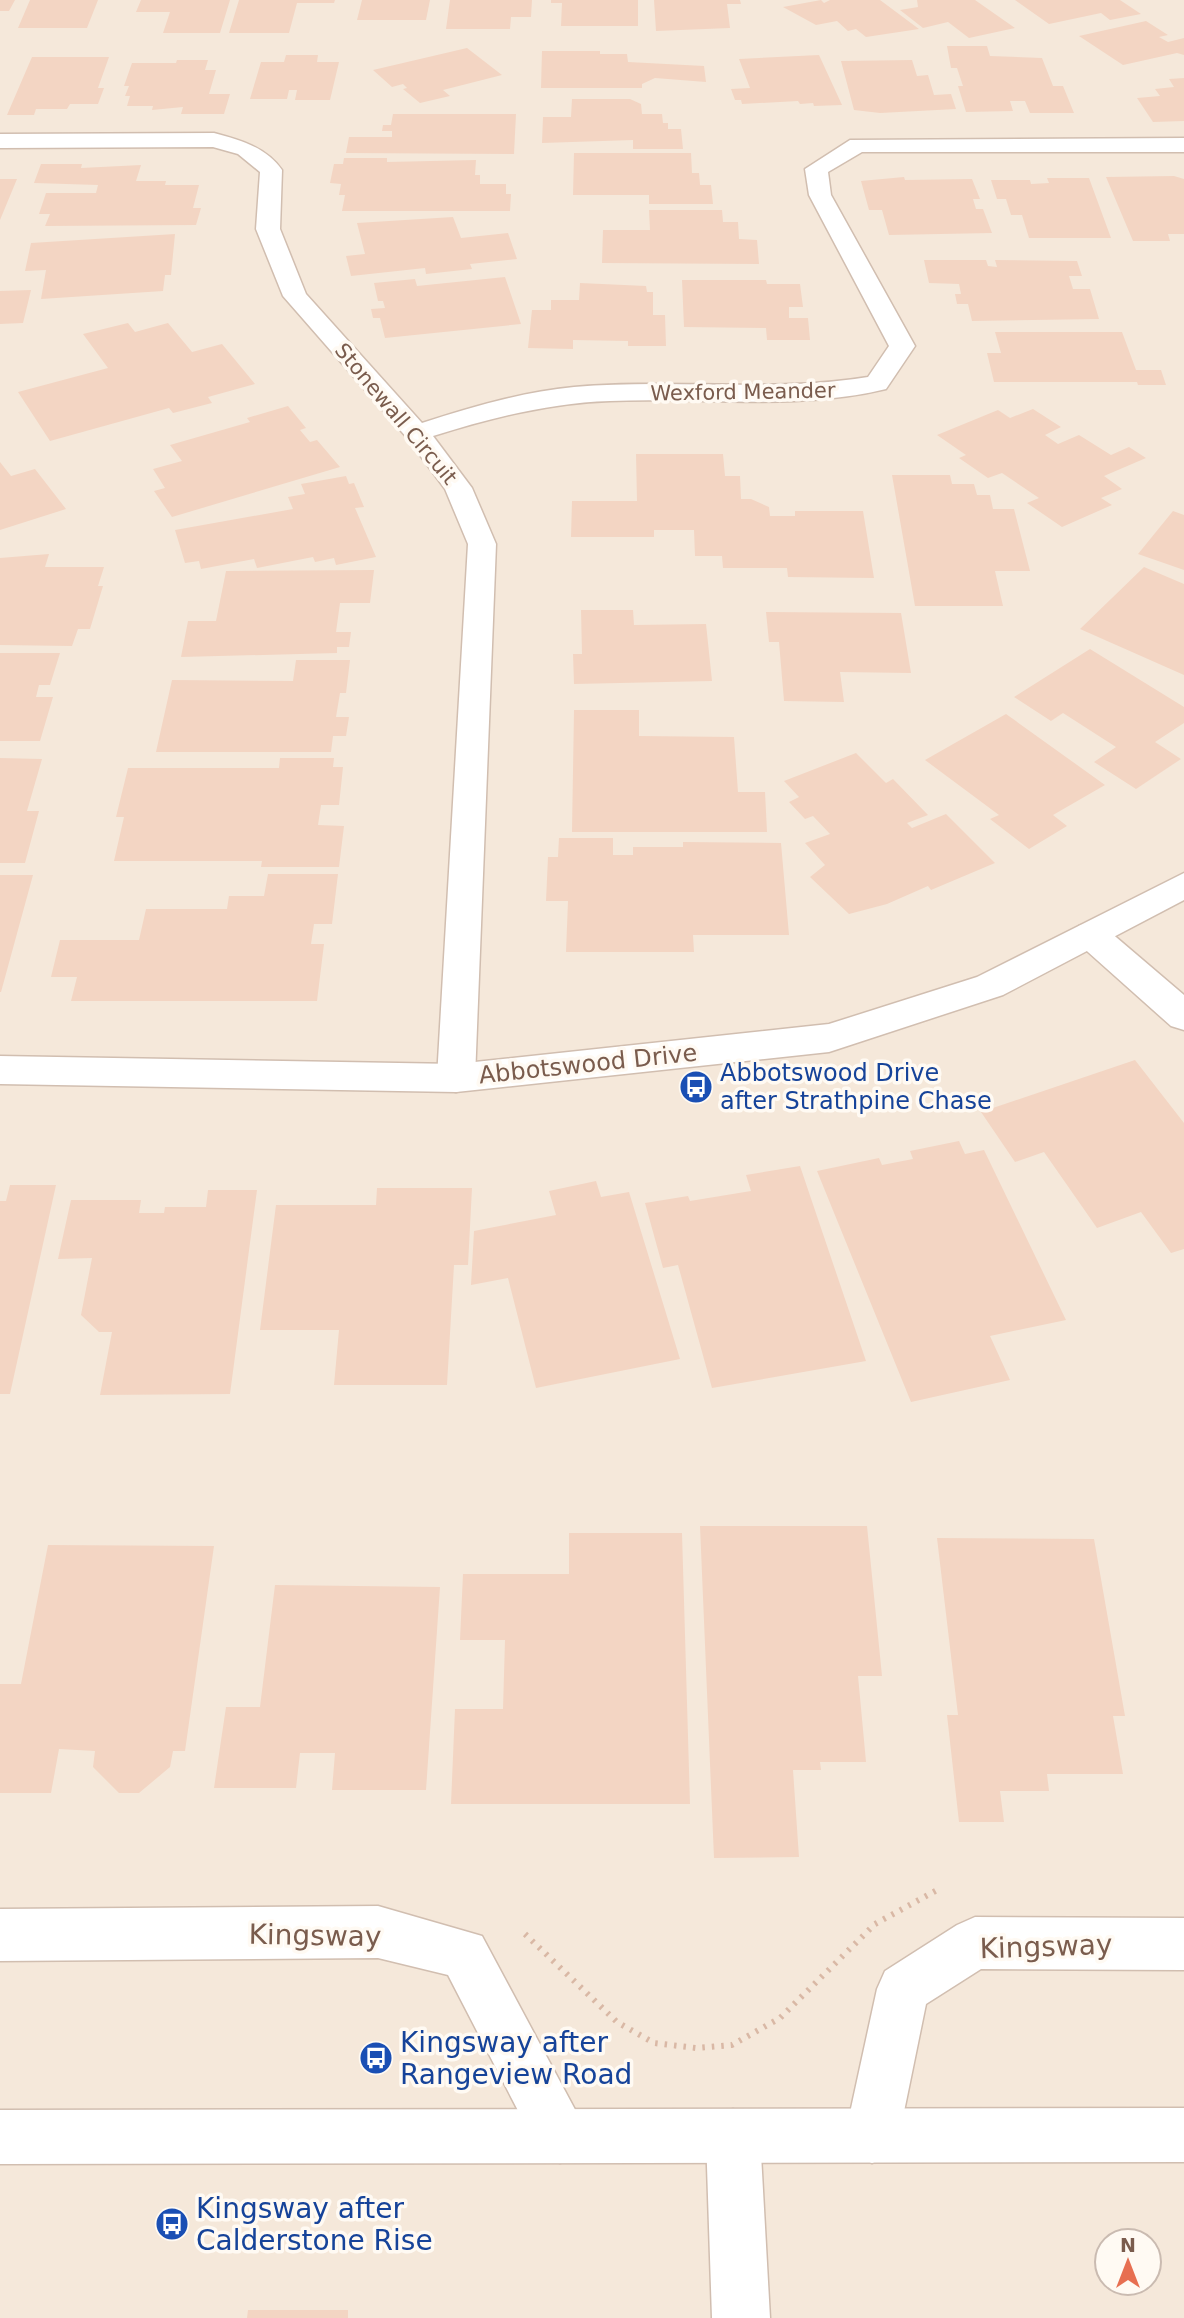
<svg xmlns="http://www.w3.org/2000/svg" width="1184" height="2318" font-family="'DejaVu Sans',sans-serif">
  <rect width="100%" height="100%" fill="#fdf6ec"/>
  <!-- residential -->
  <path fill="#f5e8da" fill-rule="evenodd" d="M0,0H1184V2318H0ZM1107,2241H1149V2283H1107Z"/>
  <!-- building -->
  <path fill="#f3d5c3" d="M0,0H15L9,11H0Z
    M30,0H98L87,28H18Z
    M141,0H230L220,33H163L170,12H136Z
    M239,0H335L334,3H297L289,33H229Z
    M362,0H430L426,20H357Z
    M450,0H532L531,17H511L510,29H446Z
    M551,0H638V26H561L562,3H551Z
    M654,0H740L741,4H727L730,28L656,31Z
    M821,0L824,3L830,0H880L919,29L866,37L856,29L848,31L837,21L816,25L783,7Z
    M917,0H975L1015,28L969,38L948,22L923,28L900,10L918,7Z
    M1015,0H1120L1141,14L1110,20L1101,13L1049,24Z
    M1146,21L1168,35L1159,37L1168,42L1184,38V55L1177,53L1123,65L1079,36Z
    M947,46H987L990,56L1042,58L1053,86H1063L1074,113H1030L1025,101H1010L1013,111L966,112L958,86H963L957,68H951Z
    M467,48L502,75L443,90L450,96L420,103L403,89L407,88L403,84L392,87L373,70Z
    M542,51H600V54H627L628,62L704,66L706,82L655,78L642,84V88H541Z
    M286,55H318L317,62H339L330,100H295L297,90H289L287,99H250L261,62H284Z
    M819,55L842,105L814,106L813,103L800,104L798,101L742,104L741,100H735L731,89L750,88L739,59Z
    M32,57H109L98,88H104L98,104H70L67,109H36L34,115H7Z
    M177,60H208L205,70H216L209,94H230L224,114H181L183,107L152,110L153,106H127L130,96H125L129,86H124L132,63H176Z
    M912,60L917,76L928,75L934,95L951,94L956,109L880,113L854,110L841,61Z
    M1184,78V121L1153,122L1137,98L1160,96L1155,89L1174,87L1169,79Z
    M572,99H630L641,104L642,114H662L663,123H668V129H681L683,149H633V140L542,143L543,117H571Z
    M393,114H516L514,154L346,153L349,137H392V131H382L383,125H391Z
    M574,153H691L692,173H699L700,185H711L713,204H649V195H573Z
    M344,158H387V162L476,160L475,175H480V184H506V194H511L510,211H342L345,195H339L341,184L330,183L334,164H343Z
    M41,164H82L81,168L141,165L136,181H166L165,185H199L193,208H201L196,225L45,226L50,214H39L46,193H96L98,185L34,183Z
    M1174,176L1184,179V234H1168L1170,241H1133L1106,177Z
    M904,177L905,180L972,179L980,199H973L976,209H983L992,233L889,235L882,210H869L861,181Z
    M1047,178H1089L1111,238H1029L1022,215H1011L1006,199H997L991,180H1030L1031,184L1049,183Z
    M0,179H17L0,220Z
    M649,210H722L723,222H738L739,239L757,240L759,264L602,263L603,230H650Z
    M453,217L461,238L508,233L517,259L470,264L472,269L426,274L425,268L351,276L346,256L365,254L357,223Z
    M175,234L171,275H165L163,291L41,299L46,270L25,271L31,243Z
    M924,260H986L988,266L997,267L995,260L1077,261L1082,276H1069L1073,289H1090L1099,319L972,321L968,304H957L955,294H961L959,284L929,283Z
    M505,277L521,324L385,338L380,318H373L371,309L385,308L383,301H378L374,283L415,279L417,286Z
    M682,280H766L767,284H800L803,307H789V318H808L810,340H767L766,328L684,327Z
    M580,283L646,286L647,292H653V315H665L666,346H628V341L573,340V349L528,348L532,310H551V300H579Z
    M31,290L23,323L0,324V291Z
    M128,323L135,332L168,323L192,352L222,344L255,384L208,397L212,403L173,413L169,408L50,441L18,392L108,368L83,334Z
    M995,332H1122L1136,370H1161L1166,385H1138L1137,382H994L987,353H1001Z
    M288,406L306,428L300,430L310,442L317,440L340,467L172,517L154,491L165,488L153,469L182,461L170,445L250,422L247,418Z
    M1033,409L1061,427L1045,435L1058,444L1079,435L1111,455L1129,447L1146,458L1104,476L1122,489L1101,498L1112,505L1062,527L1027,503L1039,498L1002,473L988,478L959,458L966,455L937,435L998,410L1010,418Z
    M636,454H723L725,476H740L741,499H751L769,507L770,516H795V511H863L874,578L788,577L787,568H723L722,556H695L694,530H654V537H571L572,501H637Z
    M0,462L11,476L35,469L66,509L0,530Z
    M892,475H950L952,484H974L977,495H990L993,509H1014L1030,571H995L1003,606H915Z
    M346,476L349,484L354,483L364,507L355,508L376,557L336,565L334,558L315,562L313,557L257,568L254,559L201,569L199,561L185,563L175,530L293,509L288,497L305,494L301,484Z
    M1173,511L1184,515V570L1138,554Z
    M49,554L45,567H104L98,586H103L90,629H78L72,646L0,645V558Z
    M1144,567L1184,584V675L1080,629Z
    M374,570L370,603H340L336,632H351L349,647H337V653L181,657L188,621H216L226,571Z
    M581,610H633L634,625L706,624L712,681L574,684L573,654H582Z
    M766,612L901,613L911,673L840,672L844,702L784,701L779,642H769Z
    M1090,649L1184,707V723L1155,742L1181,759L1136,789L1094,762L1116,747L1063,713L1051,721L1014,697Z
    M0,653H60L50,685H39L36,697H53L40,741H0Z
    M296,660H350L346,693H340L336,717H349L346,736H333L331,752H156L172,680L293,681Z
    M574,710H639V736L734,737L738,792H765L767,832H572Z
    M1006,714L1105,785L1053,815L1067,826L1029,849L990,819L999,815L925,760Z
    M856,753L886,783L893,779L928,815L907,823L912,828L946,814L995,863L931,890L928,886L887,904L849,914L810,877L825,865L805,843L830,834L813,816L805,819L789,802L799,797L784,781Z
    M0,758L42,759L27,811H39L25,863H0Z
    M280,758H334L333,767H343L339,805H321L318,825L344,826L339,867H261L262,861H114L124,817H116L128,768H279Z
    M559,838H613V855H633V847H683V842L781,843L789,935H693L694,952H566L568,901H546L548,857H558Z
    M268,874H338L332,924H314L311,944H324L317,1001H71L77,977H51L60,940H139L146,909H227L229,896H264Z
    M0,875H33L1,992H0Z
    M1135,1060L1184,1123V1249L1171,1253L1141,1212L1097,1228L1044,1152L1015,1162L981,1112Z
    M959,1141L965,1154L984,1150L1066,1320L990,1336L1010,1380L911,1402L817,1171L879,1158L882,1165L913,1159L910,1151Z
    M800,1166L866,1361L712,1388L678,1265L663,1268L645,1203L688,1196L690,1201L751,1191L746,1175Z
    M596,1181L601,1197L629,1192L680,1359L536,1388L508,1278L471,1285L474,1231L556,1215L549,1191Z
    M10,1185H56L10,1394H0V1201H6Z
    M377,1188H472L468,1265H454L447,1385H334L339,1330H260L276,1205H376Z
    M208,1190H257L230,1394L100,1395L112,1332H99L81,1315L92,1258L58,1259L71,1200H141L139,1213H164L165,1207H206Z
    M700,1526H867L882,1676H858L866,1762H820L821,1770H793L799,1857L714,1858Z
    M569,1533H682L690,1804H451L455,1709H503L505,1640H460L463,1574H569Z
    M937,1538L1094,1539L1125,1716H1113L1123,1774H1047L1049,1791H1000L1004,1822H959L947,1715H958Z
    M48,1545L214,1546L185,1751H173L170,1767L139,1793H119L93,1767L95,1751L59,1749L51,1793H0V1684H21Z
    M275,1585L440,1587L426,1790H332L335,1753H300L296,1788H214L226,1707H260Z
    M248,2310H348V2318H247Z"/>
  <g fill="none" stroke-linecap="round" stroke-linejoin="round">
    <defs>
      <path id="minor" d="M214,133C240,140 266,147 282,170L280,229L306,294L422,423C471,407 522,392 574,387C672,378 770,393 868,377L889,346L809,195L805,169L850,140L1184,138V152H862L828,172L831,195L915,346L886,389C796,411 702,397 610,401C549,403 491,418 433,436L472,488L496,544L475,1078L469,1088L456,1092L443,1088L437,1078L468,544L445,489L408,439L283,296L256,229L260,172L238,154L213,147L0,148V134Z
        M1091,922L1103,926L1184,995V1030L1171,1026L1079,944L1074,935L1079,926Z
        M378,1906L482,1936L579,2117L587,2136L579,2155L560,2163L541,2155L448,1975L378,1958L0,1961V1909Z
        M975,1917L1184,1918V1970L981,1969L926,2004L899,2136L891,2155L872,2163L853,2155L845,2136L877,1989L885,1971L957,1925Z
        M733,2109L752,2117L760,2136L770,2318H712L706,2136L714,2117Z"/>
      <path id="tertiary" d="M1184,873V900L1003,995L829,1052L456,1092L0,1084V1056L456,1064L829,1024L977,977Z
        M1184,2108V2162L0,2164V2110Z"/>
    </defs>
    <!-- minor casing -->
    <use href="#minor" stroke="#d1beb0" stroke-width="3"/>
    <!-- tertiary casing -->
    <use href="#tertiary" stroke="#d1beb0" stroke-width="3"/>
    <!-- path -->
    <path stroke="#d9b8a5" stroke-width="6" stroke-dasharray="2.5 7" stroke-linecap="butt" d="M525,1934L617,2022L654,2043L696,2048L732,2045L780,2018L875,1924L937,1890L940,1894"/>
    <!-- minor -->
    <use href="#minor" fill="#fff" fill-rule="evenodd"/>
    <!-- tertiary -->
    <use href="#tertiary" fill="#fff" fill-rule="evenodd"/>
  </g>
  <!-- icons -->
  <defs>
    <symbol id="bus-disc" viewBox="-11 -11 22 22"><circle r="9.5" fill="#1a4fb4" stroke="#fffaf3"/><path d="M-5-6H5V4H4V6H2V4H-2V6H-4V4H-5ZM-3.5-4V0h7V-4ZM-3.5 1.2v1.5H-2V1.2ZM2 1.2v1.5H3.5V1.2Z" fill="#fff"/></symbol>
  </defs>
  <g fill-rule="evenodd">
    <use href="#bus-disc" x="677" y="1068" width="38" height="38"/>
    <use href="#bus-disc" x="357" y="2039" width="38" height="38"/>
    <use href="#bus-disc" x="153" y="2205" width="38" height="38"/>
  </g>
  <g text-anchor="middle" stroke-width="7" stroke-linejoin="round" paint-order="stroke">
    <!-- far-street labels -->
    <g font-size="21" fill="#7a5c4d" stroke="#fffaf3">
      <text transform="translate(743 392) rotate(-1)" y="7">Wexford Meander</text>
      <text transform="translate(396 414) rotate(50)" y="7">Stonewall Circuit</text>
    </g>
    <!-- street labels -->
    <g font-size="24" fill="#7a5c4d" stroke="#fffaf3">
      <text transform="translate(588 1064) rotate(-6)" y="8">Abbotswood Drive</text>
    </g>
    <!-- transit labels -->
    <g font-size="24" fill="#164399" stroke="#fffaf3" text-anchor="start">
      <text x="720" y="1081">Abbotswood Drive<tspan x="720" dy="28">after Strathpine Chase</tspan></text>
    </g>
    <!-- near-street labels -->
    <g font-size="28" fill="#7a5c4d" stroke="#fffaf3">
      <text transform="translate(315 1935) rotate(1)" y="10">Kingsway</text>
      <text transform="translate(1046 1946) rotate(-2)" y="10">Kingsway</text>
    </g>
    <!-- near-transit labels -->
    <g font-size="28" fill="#164399" stroke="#fffaf3" text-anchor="start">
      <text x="400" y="2052">Kingsway after<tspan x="400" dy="32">Rangeview Road</tspan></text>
      <text x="196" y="2218">Kingsway after<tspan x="196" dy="32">Calderstone Rise</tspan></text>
    </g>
  </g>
  <!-- north arrow -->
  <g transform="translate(1128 2262)"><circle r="33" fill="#fffaf3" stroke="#cabbb1" stroke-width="2"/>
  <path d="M0-5L12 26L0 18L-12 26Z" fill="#e76f51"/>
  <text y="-10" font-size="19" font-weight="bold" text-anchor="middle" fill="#7a5c4d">N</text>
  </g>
</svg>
